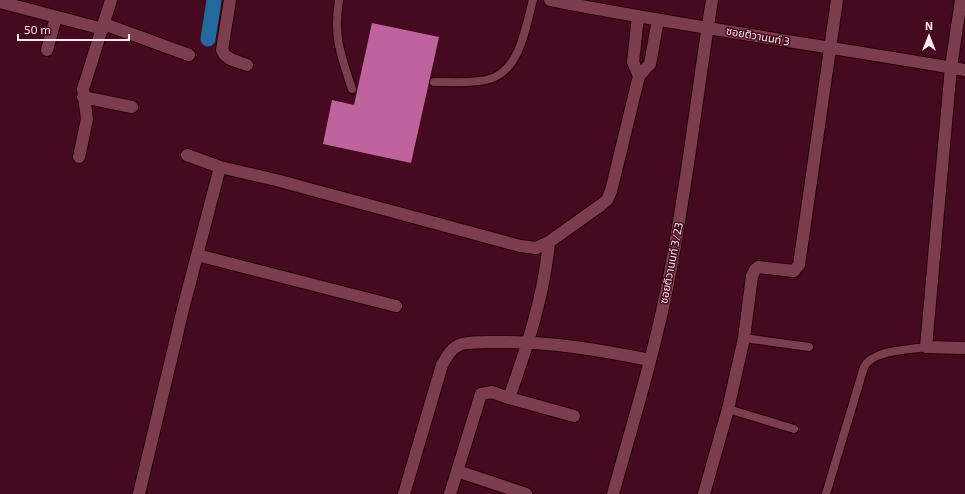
<svg xmlns="http://www.w3.org/2000/svg" width="965" height="494" font-family="'Exo 2','Noto Sans Thai',sans-serif">
  <rect width="100%" height="100%" fill="#450a1f"/>
  <g fill="none" stroke-linecap="round" stroke-linejoin="round">
    <!-- canal -->
    <path stroke="#226a9e" stroke-width="15" d="M208,39L214,0"/>
  </g>
  <!-- building -->
  <path fill="#be639b" d="M372,23L439,37L411,163L323,144L332,100L354,105Z"/>
  <g fill="none" stroke-linecap="round" stroke-linejoin="round">
    <defs>
      <path id="service" d="M339,0C333,36 341,56 352,89
        M434,82C451,82 480,84 495,77C521,65 526,25 533,0
        M744,338L809,347
        M728,409L794,429
        M826,494L864,367C873,350 908,350 926,347"/>
      <path id="minor" d="M230,0L222,50C226,60 237,61 247,65
        M550,0C688,27 827,46 965,70
        M961,0L951,67L926,347L965,348
        M0,2L103,29
        M638,17L633,62L639,76
        M104,24L189,55
        M47,50L56,17
        M83,97L132,107
        M187,155L220,167L276,180L520,246L536,248L549,242L601,205L607,200L611,191L639,76L650,64L658,20
        M79,157L87,119L83,89L111,0
        M549,242C544,296 527,347 509,398L574,416
        M197,255L396,306
        M457,471L526,494
        M139,494L183,309L220,167
        M404,494L442,365C447,356 452,347 462,344C475,341 489,342 502,342C552,342 600,350 650,360
        M450,494L481,394L492,392L509,398
        M613,494C633,422 655,351 669,278C687,186 697,92 712,0
        M704,494L728,409L744,338L752,276L755,270L758,267L794,271L799,265L837,0"/>
    </defs>
    <!-- service casing -->
    <use href="#service" stroke="#23000a" stroke-width="10"/>
    <!-- minor casing -->
    <use href="#minor" stroke="#23000a" stroke-width="14"/>
    <!-- service -->
    <use href="#service" stroke="#7c3d4e" stroke-width="8"/>
    <!-- minor -->
    <use href="#minor" stroke="#7c3d4e" stroke-width="12"/>
  </g>
  <g text-anchor="middle" stroke-width="3" stroke-linejoin="round" paint-order="stroke">
    <!-- street labels -->
    <g font-size="11" fill="#fcecef" stroke="#450a1f">
      <text transform="translate(758 36) rotate(10)" y="4">ซอยติวานนท์ 3</text>
      <text transform="translate(671 263) rotate(-79)" y="4">ซอยติวานนท์ 3/23</text>
    </g>
  </g>
  <!-- north arrow -->
  <g transform="translate(929 36)" stroke="#450a1f" stroke-width="3" paint-order="stroke">
  <path d="M0-3L7 15L0 10L-7 15Z" fill="#fcecef"/>
  <text y="-6" font-size="11" font-weight="bold" text-anchor="middle" fill="#fcecef">N</text>
  </g>
  <!-- scale -->
  <path d="M18 34v6h111v-6" fill="none" stroke="#fcecef" stroke-width="2"/>
  <text x="24" y="34" font-size="12" fill="#fcecef" stroke="#450a1f" stroke-width="3" paint-order="stroke">50 m</text>
</svg>
